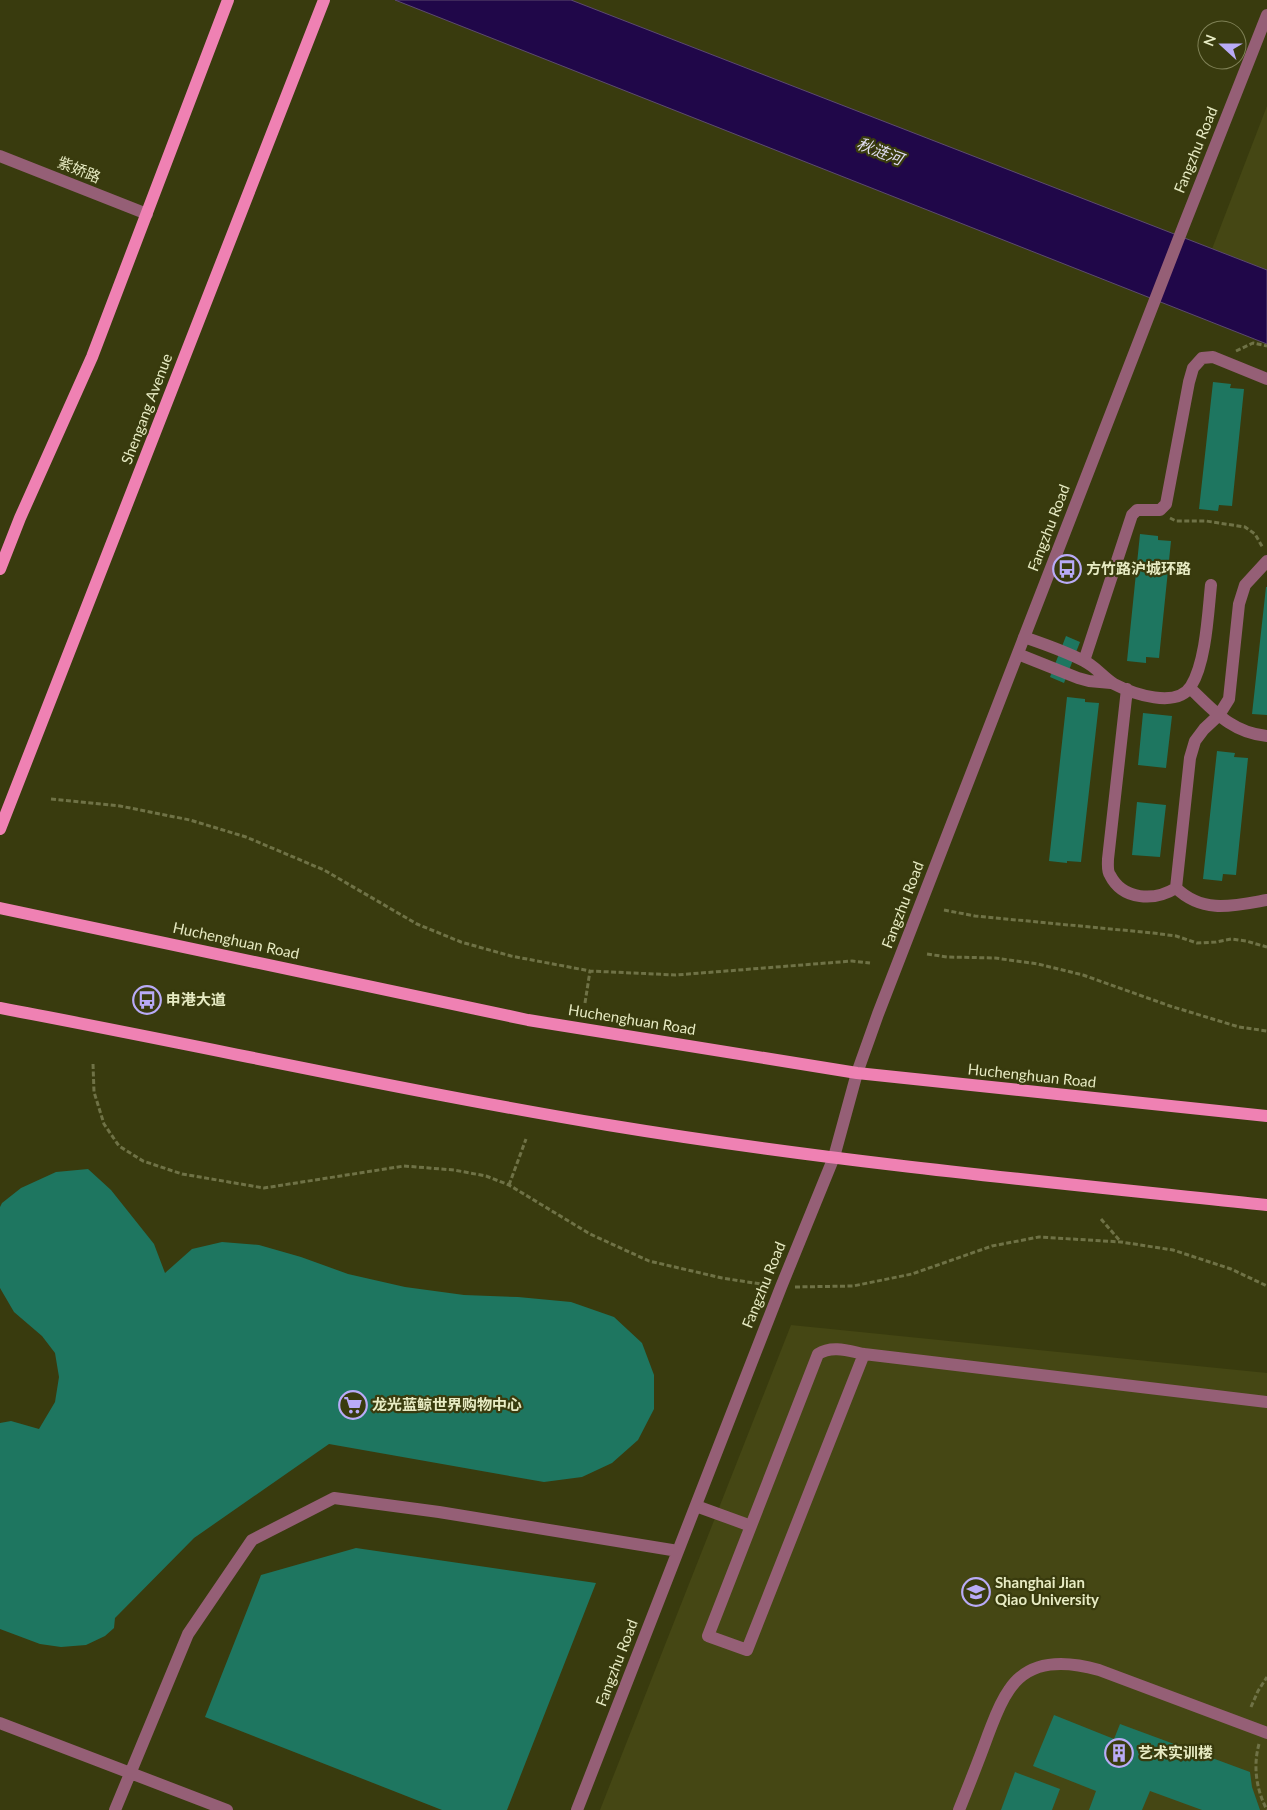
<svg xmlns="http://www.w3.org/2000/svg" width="1267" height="1810" font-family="Lato,'Noto Sans SC',sans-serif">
  <rect width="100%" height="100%" fill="#393b0e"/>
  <!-- built -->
  <path fill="#454714" d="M1267,106V270L1212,249Z
    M791,1325L1267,1373V1810H600Z"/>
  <!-- water -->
  <path fill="#200749" stroke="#5c4b6e" d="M395,0H571L1267,270V344Z"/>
  <!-- building -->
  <path fill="#1e7660" d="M1213,382L1231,384L1230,388L1244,389L1232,506L1219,505L1218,511L1199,509Z
    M1140,534L1158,536V540L1171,541L1159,658L1146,657V663L1127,661Z
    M1266,587H1267V715L1252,714Z
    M1066,636L1080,642L1064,683L1050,677Z
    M1067,697L1085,699V702L1099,703L1081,862L1067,861V863L1049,861Z
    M1143,713L1172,716L1166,768L1138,765Z
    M1217,751L1235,753L1234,757L1248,758L1236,875L1223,874L1222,881L1203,879Z
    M1137,802L1166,805L1160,857L1132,855Z
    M88,1169L111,1190L154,1244L165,1273L192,1249L222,1242L259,1245L301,1257L348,1274L405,1287L464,1295L518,1297L571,1302L614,1317L642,1343L654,1375V1409L638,1440L612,1463L582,1477L544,1482L329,1444L194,1538L115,1618L114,1628L105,1636L86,1645L61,1647L40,1644L0,1629V1423L11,1421L39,1429L55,1402L59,1377L55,1353L42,1336L14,1312L0,1288V1207L2,1203L21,1188L56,1172Z
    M356,1548L596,1583L507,1810H442L205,1717L261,1575Z
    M1054,1715L1114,1739L1120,1724L1250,1772L1252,1787L1260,1810H1202L1150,1791L1142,1810H1089L1096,1791L1033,1766Z
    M1015,1772L1060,1789L1052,1810H1001Z"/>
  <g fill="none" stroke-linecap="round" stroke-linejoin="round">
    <!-- path -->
    <path stroke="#6f7246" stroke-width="3" stroke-dasharray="5 2.5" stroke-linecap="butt" d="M1236,351L1253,343L1267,346
      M1170,518L1176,521H1206L1245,527L1255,534L1263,548
      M51,799L120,806L190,820L246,837L324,870L417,924L461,942L511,956L590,971L676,975L852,961L870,963
      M944,910L975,916L1153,933L1176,936L1197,943L1216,942L1231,939L1246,941L1267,947
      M927,954L947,957L995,958L1038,964L1083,975L1170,1006L1239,1027L1267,1031
      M585,1003L590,971
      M93,1064L94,1092L104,1124L119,1146L143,1161L182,1174L264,1188L404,1166L454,1170L486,1176L509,1185L590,1234L649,1261L722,1278L767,1285
      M509,1185L526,1139
      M1101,1219L1120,1241
      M795,1287L853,1286L912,1274L992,1246L1039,1237L1121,1242L1173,1250L1231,1269L1267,1286
      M1251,1707L1258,1691L1267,1677
      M1259,1744C1253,1766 1256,1789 1267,1810"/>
    <!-- minor -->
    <path stroke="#955f76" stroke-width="12" d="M0,156L147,214
      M1267,561L1245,585L1239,604L1229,699L1219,715L1204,729L1195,741L1190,758L1176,888C1203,914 1233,906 1267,900
      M1024,637C1044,644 1065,651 1084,661C1095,666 1103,677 1114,684C1133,694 1177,709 1191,686C1206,662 1208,613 1211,585
      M1018,654L1078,678L1089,681L1111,683
      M1084,661L1132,515L1137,510H1160L1166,504L1189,382L1193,368L1202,358L1213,357L1267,379
      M1190,688C1214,711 1232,733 1267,736
      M1127,689L1108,859C1108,864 1107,871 1110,875C1123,901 1155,901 1176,888
      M864,1354C849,1351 832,1345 818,1354L708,1636L747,1650L864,1354L1267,1402
      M696,1506L751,1526
      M0,1723L227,1810
      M115,1810L188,1634L252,1540L334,1498L439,1512L678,1551
      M577,1810L781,1287L834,1157L857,1073L878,1014L1184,225L1267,15
      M959,1810C969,1785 979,1760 988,1735C994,1720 999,1704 1009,1690C1030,1658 1067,1661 1099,1670L1267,1733"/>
    <!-- major -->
    <path stroke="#ef81b3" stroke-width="12" d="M0,569L20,518L92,357L228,0
      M0,829L324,0
      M0,908L528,1020L857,1073L1267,1116
      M0,1008C203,1046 404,1091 608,1125C826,1161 1047,1182 1267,1205"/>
  </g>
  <!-- icons -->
  <defs>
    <symbol id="bus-ring" viewBox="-11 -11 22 22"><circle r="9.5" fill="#393b0e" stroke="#b9abf7" stroke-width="1.5"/><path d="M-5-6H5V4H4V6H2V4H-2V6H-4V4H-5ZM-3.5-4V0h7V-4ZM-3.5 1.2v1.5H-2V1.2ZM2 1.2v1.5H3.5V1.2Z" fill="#b9abf7"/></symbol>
    <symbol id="supermarket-ring" viewBox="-11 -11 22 22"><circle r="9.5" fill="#393b0e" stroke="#b9abf7" stroke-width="1.5"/><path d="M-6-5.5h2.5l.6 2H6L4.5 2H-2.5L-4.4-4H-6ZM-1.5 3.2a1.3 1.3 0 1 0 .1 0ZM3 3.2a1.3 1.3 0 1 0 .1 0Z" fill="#b9abf7"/></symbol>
    <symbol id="university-ring" viewBox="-11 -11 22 22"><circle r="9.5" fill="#393b0e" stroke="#b9abf7" stroke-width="1.5"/><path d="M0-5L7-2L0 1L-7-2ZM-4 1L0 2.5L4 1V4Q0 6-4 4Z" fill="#b9abf7"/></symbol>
    <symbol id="building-ring" viewBox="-11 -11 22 22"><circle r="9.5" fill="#393b0e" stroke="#b9abf7" stroke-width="1.5"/><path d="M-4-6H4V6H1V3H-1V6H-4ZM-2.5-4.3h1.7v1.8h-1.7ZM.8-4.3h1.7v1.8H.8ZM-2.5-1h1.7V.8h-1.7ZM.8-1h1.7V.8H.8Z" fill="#b9abf7"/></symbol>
  </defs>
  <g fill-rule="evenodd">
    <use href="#bus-ring" x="1051" y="553" width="32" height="32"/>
    <use href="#bus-ring" x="131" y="984" width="32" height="32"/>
    <use href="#supermarket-ring" x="337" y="1389" width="32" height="32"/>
    <use href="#university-ring" x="960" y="1576" width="32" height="32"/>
    <use href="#building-ring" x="1103" y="1737" width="32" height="32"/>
  </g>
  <g text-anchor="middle" stroke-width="4.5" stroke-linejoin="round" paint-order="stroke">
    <!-- street labels -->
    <g font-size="15" fill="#e7ebc3" stroke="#393b0e">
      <text transform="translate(1196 150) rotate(-68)" y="5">Fangzhu Road</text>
      <text transform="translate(79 170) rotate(22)" y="5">紫娇路</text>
      <text transform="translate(147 409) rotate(-69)" y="5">Shengang Avenue</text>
      <text transform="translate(1049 528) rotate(-69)" y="5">Fangzhu Road</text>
      <text transform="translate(903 905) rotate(-69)" y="5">Fangzhu Road</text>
      <text transform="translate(236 941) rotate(12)" y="5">Huchenghuan Road</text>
      <text transform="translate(632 1020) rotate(9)" y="5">Huchenghuan Road</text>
      <text transform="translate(1032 1076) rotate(6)" y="5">Huchenghuan Road</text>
      <text transform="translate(764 1285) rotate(-68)" y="5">Fangzhu Road</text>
      <text transform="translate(617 1663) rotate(-69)" y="5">Fangzhu Road</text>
    </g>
    <!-- poi labels -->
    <g font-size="15" font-weight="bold" fill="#e7ebc3" stroke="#393b0e" text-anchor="start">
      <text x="1086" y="574">方竹路沪城环路</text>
      <text x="166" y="1005">申港大道</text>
      <text x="372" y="1410">龙光蓝鲸世界购物中心</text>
      <text x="995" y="1588">Shanghai Jian<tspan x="995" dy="17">Qiao University</tspan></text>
      <text x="1138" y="1758">艺术实训楼</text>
    </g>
    <!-- water labels -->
    <g font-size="16" font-style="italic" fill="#dfdcf1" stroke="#393b0e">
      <text transform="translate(880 151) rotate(21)" y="6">秋涟河</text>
    </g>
  </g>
  <!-- north arrow -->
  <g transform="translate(1222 45) rotate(291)"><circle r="24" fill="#393b0e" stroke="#7f8156"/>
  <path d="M0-4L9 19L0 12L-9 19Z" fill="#b9abf7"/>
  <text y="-8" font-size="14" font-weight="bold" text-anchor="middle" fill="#e7ebc3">N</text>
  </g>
</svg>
